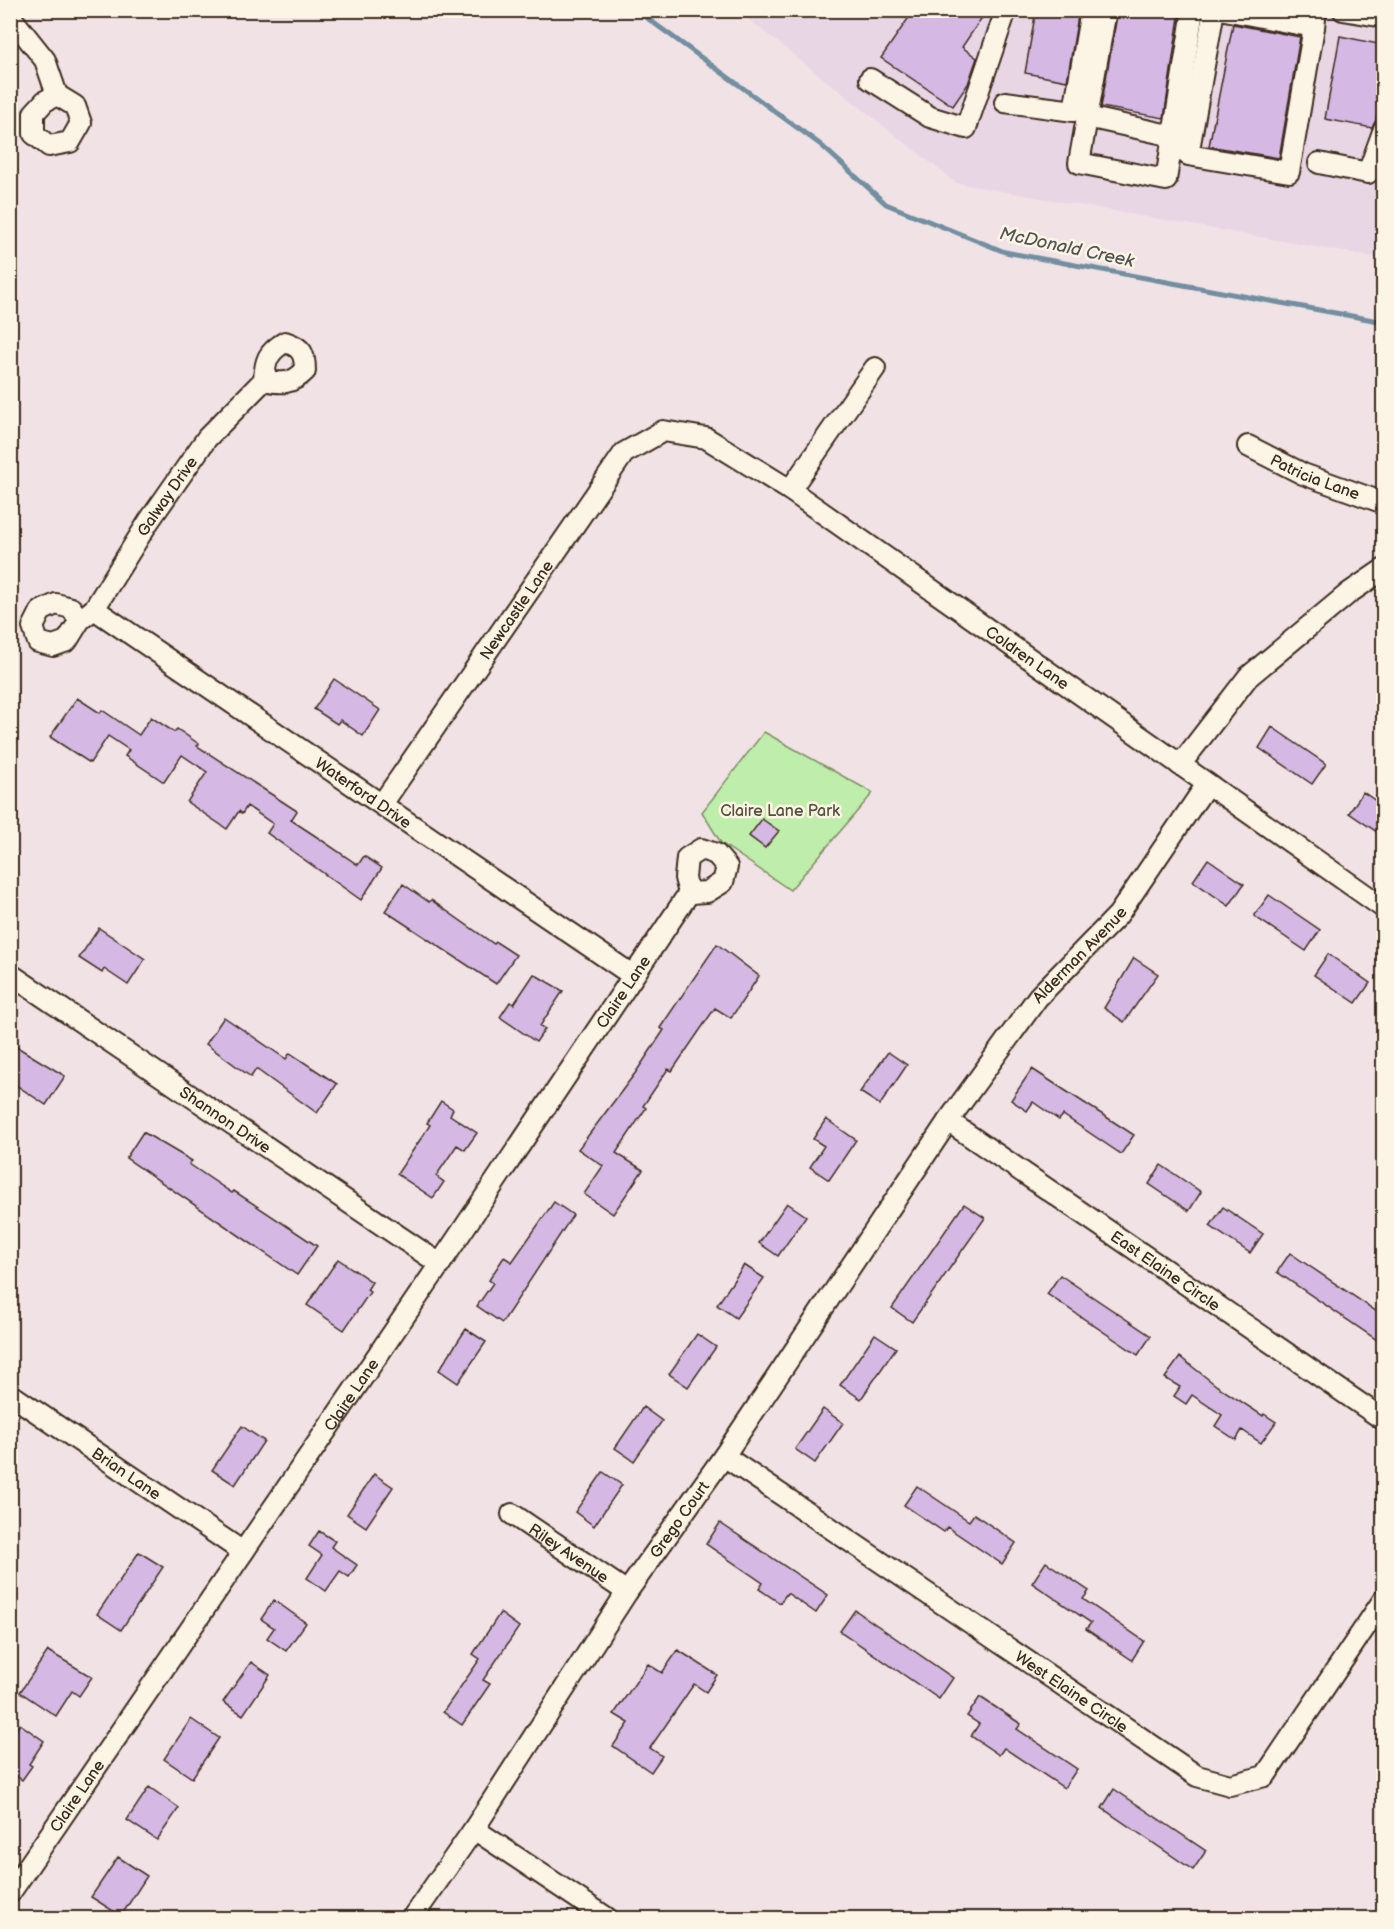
<svg xmlns="http://www.w3.org/2000/svg" width="1394" height="1929" font-family="'Balsamiq Sans',sans-serif">
  <rect width="100%" height="100%" fill="#f1e3e5"/>
  <filter id="ink" filterUnits="userSpaceOnUse"><feTurbulence type="fractalNoise" baseFrequency=".0167" numOctaves="2"/><feDisplacementMap in="SourceGraphic" scale="12" xChannelSelector="R" yChannelSelector="G"/><feConvolveMatrix kernelMatrix="1 2 1 2 8 2 1 2 1" color-interpolation-filters="sRGB"/></filter>
  <g filter="url(#ink)">
    <!-- built -->
    <path fill="#e9d6e5" d="M738,11H1383V259L956,183Z"/>
    <!-- green -->
    <path fill="#bfedab" stroke="#7d8c64" stroke-width="1.5" d="M764,732L873,793L790,890L721,843L702,812Z"/>
    <g fill="none" stroke-linecap="round" stroke-linejoin="round">
      <!-- stream -->
      <path stroke="#728ea0" stroke-width="5" d="M636,10L821,145L886,204L1005,252L1384,322"/>
    </g>
    <!-- building -->
    <path fill="#d6b8e5" stroke="#3b2a1e" stroke-width="1.5" d="M914,10H987L962,47L977,58L968,84L953,106L881,58Z
      M1036,10H1079L1067,81L1025,73Z
      M1118,10H1180L1164,118L1101,107Z
      M1233,24L1300,37L1279,158L1209,146Z
      M1340,36L1383,45V81L1376,120L1372,128L1325,119Z
      M334,679L380,710L363,736L340,720L337,724L314,709Z
      M77,698L100,713L102,710L139,735L151,717L174,732L177,729L199,744L197,746L297,811L291,820L317,837L358,865L364,856L382,868L361,900L267,833L273,824L247,806L242,814L239,811L227,829L187,802L207,772L182,755L164,782L125,756L129,750L108,736L90,763L50,737Z
      M1272,727L1326,764L1312,784L1259,748Z
      M1363,792L1383,806V836L1349,813Z
      M762,819L779,831L765,848L749,836Z
      M1208,859L1244,884L1229,906L1193,881Z
      M403,884L429,902L431,900L494,944L496,942L516,955L496,984L385,911Z
      M1269,895L1320,930L1306,951L1254,916Z
      M99,928L145,959L128,985L104,969L102,973L79,958Z
      M717,944L759,976L731,1018L715,1008L672,1071L668,1069L643,1106L646,1108L616,1153L643,1170L613,1214L584,1194L603,1166L578,1149L636,1072L664,1030L660,1028Z
      M1328,954L1370,983L1356,1003L1314,975Z
      M1134,958L1158,974L1124,1022L1104,1008Z
      M534,974L563,991L540,1026L545,1029L536,1042L500,1017L510,1002L514,1004Z
      M224,1017L286,1059L290,1053L337,1084L317,1113L256,1069L251,1077L206,1044Z
      M17,1047L65,1076L46,1105L10,1081V1057Z
      M888,1052L907,1065L880,1105L860,1092Z
      M1032,1069L1134,1135L1121,1154L1063,1115L1059,1120L1033,1102L1027,1111L1011,1100Z
      M441,1101L453,1109L450,1115L477,1133L465,1150L457,1145L436,1176L444,1182L433,1198L397,1174L430,1125L427,1123Z
      M826,1119L856,1140L829,1180L810,1167L824,1146L813,1139Z
      M143,1132L192,1161L189,1164L232,1193L234,1191L317,1246L297,1275L126,1158Z
      M1161,1165L1201,1192L1189,1211L1149,1184Z
      M554,1202L573,1215L502,1323L477,1306L493,1283L489,1280L504,1257L512,1262Z
      M787,1203L806,1216L778,1256L759,1243Z
      M964,1204L985,1218L912,1322L892,1308Z
      M1223,1207L1263,1234L1250,1253L1210,1226Z
      M1290,1253L1383,1316V1344L1277,1272Z
      M338,1259L372,1282L367,1290L370,1292L344,1330L307,1305Z
      M744,1265L764,1278L736,1318L717,1305Z
      M1060,1275L1151,1336L1138,1355L1047,1294Z
      M466,1329L486,1342L458,1383L439,1370Z
      M697,1334L716,1347L688,1387L669,1374Z
      M875,1334L896,1348L861,1399L840,1385Z
      M1180,1357L1217,1386L1263,1416L1264,1414L1276,1422L1261,1443L1242,1430L1236,1440L1215,1426L1222,1415L1192,1395L1186,1404L1174,1396L1180,1387L1165,1378Z
      M643,1407L662,1421L634,1461L615,1448Z
      M823,1409L843,1423L815,1463L795,1449Z
      M242,1426L264,1441L235,1485L212,1470Z
      M603,1472L622,1485L594,1526L575,1512Z
      M374,1474L393,1487L366,1527L347,1514Z
      M917,1486L969,1521L974,1514L1016,1543L1002,1564L947,1527L944,1532L904,1505Z
      M720,1523L828,1595L816,1613L787,1593L780,1603L759,1589L763,1583L706,1544Z
      M319,1531L335,1541L331,1547L357,1565L349,1577L340,1571L326,1591L307,1578L322,1555L309,1546Z
      M139,1552L163,1567L121,1630L97,1614Z
      M1046,1562L1089,1591L1083,1599L1144,1641L1132,1660L1086,1629L1091,1623L1032,1583Z
      M274,1600L306,1623L286,1651L267,1638L274,1628L261,1619Z
      M855,1610L953,1678L939,1699L840,1631Z
      M500,1613L519,1627L483,1680L490,1684L462,1725L443,1712L480,1659L473,1654Z
      M678,1650L717,1675L706,1692L694,1684L650,1748L662,1756L651,1772L613,1746L629,1723L614,1714L648,1664L662,1673Z
      M48,1651L92,1677L79,1696L72,1691L56,1716L20,1692Z
      M251,1662L270,1675L243,1715L223,1702Z
      M980,1697L1021,1724L1017,1729L1077,1769L1064,1788L1004,1748L999,1755L971,1736L979,1724L967,1716Z
      M191,1719L219,1738L192,1778L164,1759Z
      M20,1724L44,1741L29,1764L32,1766L22,1780L10,1772V1738Z
      M149,1787L179,1808L157,1840L127,1820Z
      M1114,1789L1206,1851L1193,1870L1102,1808Z
      M118,1857L147,1876L121,1916L91,1897Z"/>
    <g fill="none" stroke-linecap="round" stroke-linejoin="round">
      <defs>
        <g id="minor">
          <path d="M1106,10L1079,163L1166,180L1193,10"/>
          <path d="M1214,10L1188,155L1289,172L1314,27"/>
          <path d="M1225,10L1314,27L1316,10"/>
          <path d="M1343,10L1384,17"/>
          <path d="M10,16L45,60L57,95"/>
          <path d="M870,79L930,117L966,128L1006,10"/>
          <path d="M57,95L75,106L81,123L70,142L49,146L34,134V113L45,101Z"/>
          <path d="M1005,102L1074,111L1091,10"/>
          <path d="M1087,117L1173,136"/>
          <path d="M1319,163L1368,173L1384,129"/>
          <path d="M285,342C302,347 305,354 305,371C292,384 282,384 264,380C265,360 268,352 285,342Z"/>
          <path id="s1" d="M1248,446L1303,474L1384,503"/>
          <path d="M790,490L875,368"/>
          <path id="s2" d="M94,609L632,975"/>
          <path id="s3" d="M80,620L71,608L56,604L41,611L33,627L38,642L53,646L67,641L80,620L94,609L149,521L207,438L264,380"/>
          <path d="M1180,765L1248,677L1349,593L1384,569"/>
          <path id="s4" d="M382,804L624,453L663,431L706,438L790,490L1384,908"/>
          <path d="M701,849L716,854L727,867L723,882L707,892L689,893L685,878L687,858Z"/>
          <path id="s5" d="M10,974L440,1264"/>
          <path id="s6" d="M948,1121L1384,1420"/>
          <path id="s7" d="M10,1394L243,1552"/>
          <path id="s8" d="M724,1456L1197,1776L1230,1785L1265,1776L1384,1599"/>
          <path id="s9" d="M512,1514L627,1592"/>
          <path d="M474,1829L607,1918"/>
          <path id="s10" d="M10,1893L440,1264L689,893"/>
          <path id="s11" d="M412,1918L474,1829L627,1592L724,1456L948,1121L1038,997L1118,915L1207,784"/>
        </g>
      </defs>
      <!-- minor casing -->
      <use href="#minor" stroke="#3b2a1e" stroke-width="24"/>
      <!-- minor -->
      <use href="#minor" stroke="#fcf5e5" stroke-width="20"/>
    </g>
  </g>
  <g text-anchor="middle" stroke-width="5" stroke-linejoin="round" paint-order="stroke">
    <!-- street labels -->
    <g font-size="16" fill="#3b2a1e" stroke="#fcf5e5">
      <text dy="6" stroke="none"><textPath href="#s1" startOffset="74">Patricia Lane</textPath></text>
      <text dy="6" stroke="none"><textPath href="#s3" startOffset="288">Galway Drive</textPath></text>
      <text dy="6" stroke="none"><textPath href="#s4" startOffset="236">Newcastle Lane</textPath></text>
      <text dy="6" stroke="none"><textPath href="#s4" startOffset="904">Coldren Lane</textPath></text>
      <text dy="6" stroke="none"><textPath href="#s2" startOffset="326">Waterford Drive</textPath></text>
      <text dy="6" stroke="none"><textPath href="#s11" startOffset="1173">Alderman Avenue</textPath></text>
      <text dy="6" stroke="none"><textPath href="#s10" startOffset="1090">Claire Lane</textPath></text>
      <text dy="6" stroke="none"><textPath href="#s5" startOffset="260">Shannon Drive</textPath></text>
      <text dy="6" stroke="none"><textPath href="#s6" startOffset="264">East Elaine Circle</textPath></text>
      <text dy="6" stroke="none"><textPath href="#s10" startOffset="604">Claire Lane</textPath></text>
      <text dy="6" stroke="none"><textPath href="#s7" startOffset="141">Brian Lane</textPath></text>
      <text dy="6" stroke="none"><textPath href="#s11" startOffset="480">Grego Court</textPath></text>
      <text dy="6" stroke="none"><textPath href="#s9" startOffset="69">Riley Avenue</textPath></text>
      <text dy="6" stroke="none"><textPath href="#s8" startOffset="420">West Elaine Circle</textPath></text>
      <text dy="6" stroke="none"><textPath href="#s10" startOffset="118">Claire Lane</textPath></text>
    </g>
    <!-- park labels -->
    <g font-size="16" fill="#55513a" stroke="#fcf5e5">
      <text x="780" y="816">Claire Lane Park</text>
    </g>
    <!-- water labels -->
    <g font-size="18" font-style="italic" fill="#525454" stroke="#fcf5e5">
      <text transform="translate(1067 247) rotate(12)" y="6">McDonald Creek</text>
    </g>
  </g>
  <!-- margin -->
  <rect width="1394" height="1929" fill="none" stroke="#fcf5e5" stroke-width="36"/>
  <rect x="18" y="18" width="1358" height="1893" fill="none" stroke="#3b2a1e" stroke-width="2" filter="url(#ink)"/>
</svg>
